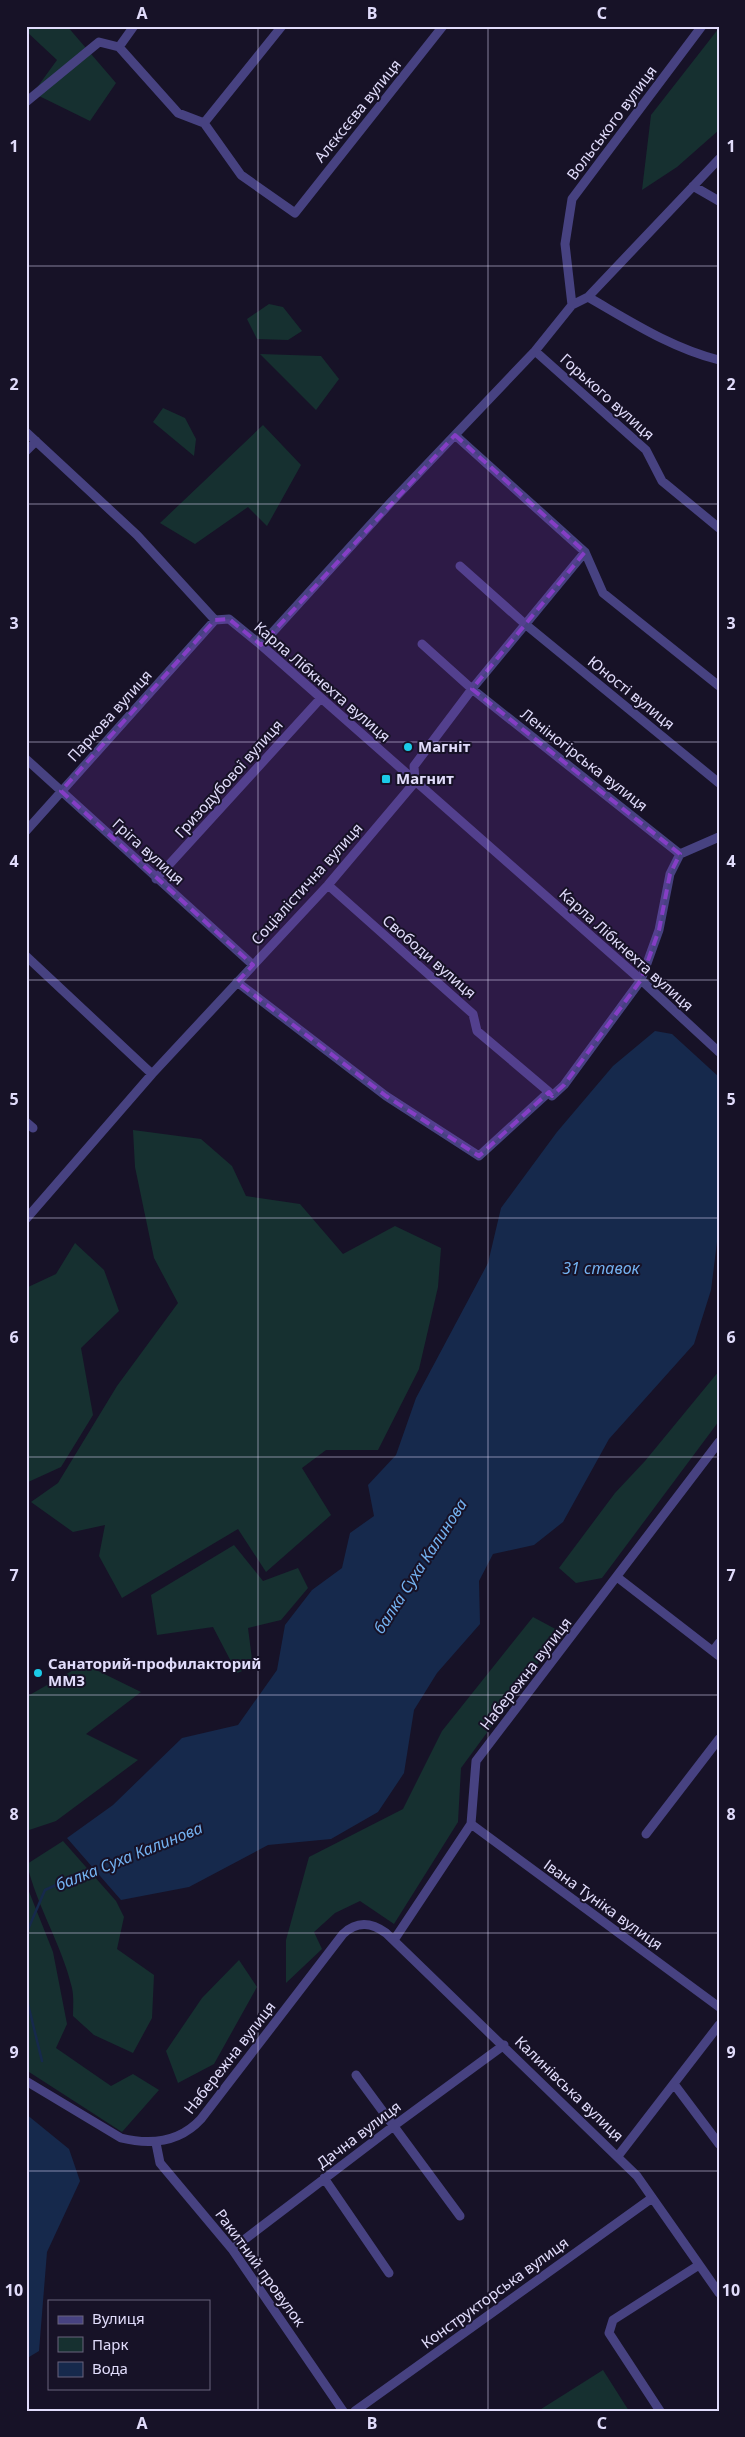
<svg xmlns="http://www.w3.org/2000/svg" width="745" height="2437" font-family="'Noto Sans',sans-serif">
  <rect width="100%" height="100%" fill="#171227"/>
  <!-- green -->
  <path fill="#163030" d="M26,26H67L116,83L90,121L33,93L57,60L26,31Z
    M719,28V130L677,167L642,190L651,115Z
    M269,304L283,307L302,331L288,340L257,339L247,319Z
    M260,354L321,356L339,379L316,410Z
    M163,408L185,418L196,439L194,456L153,422Z
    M263,425L301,465L267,526L248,507L195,544L160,523Z
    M133,1130L201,1139L232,1166L246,1196L300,1204L343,1254L395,1226L441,1248L438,1287L419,1369L378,1450H326L302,1468L331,1515L266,1572L238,1529L122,1598L99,1556L105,1525L73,1532L31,1502L58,1483L117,1386L178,1303L154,1258L135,1167Z
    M75,1243L104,1270L119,1311L81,1348L93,1415L61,1467L26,1483V1288L56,1274Z
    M719,1371V1421L602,1578L576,1583L559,1568L615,1493L645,1461Z
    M234,1545L263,1581L298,1568L308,1588L281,1620L248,1628L253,1667L237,1673L213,1627L157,1635L151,1595Z
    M533,1617L561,1632L461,1768L458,1822L394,1924L360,1901L335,1913L314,1932L322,1949L286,1983V1940L309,1857L403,1809L442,1731Z
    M84,1664L141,1692L86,1734L138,1760L56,1821L26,1831V1697Z
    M63,1841L116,1901L124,1917L117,1949L154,1975L152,2018L133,2053L94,2035L73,2016C73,2007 74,1997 72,1988C62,1945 37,1907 27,1864Z
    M26,1884L53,1952L67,2024L56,2048L111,2086L133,2074L159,2090L122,2132L26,2070Z
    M239,1960L257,1987L214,2064L178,2083L166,2051L202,1998Z
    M603,2370L629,2411H538Z"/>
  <!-- water -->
  <path fill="#16294c" d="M655,1031L672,1034L719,1077V1226L711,1290L694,1344L609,1439L563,1522L534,1545L493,1554L479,1581L480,1624L437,1673L414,1710L404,1773L378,1812L331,1839L268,1845L189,1887L121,1900L67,1838L113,1805L182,1738L238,1725L277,1670L285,1625L312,1590L342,1568L350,1533L374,1516L368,1485L396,1455L416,1398L488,1263L501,1208L557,1132L613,1066Z
    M26,2114L69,2149L80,2181L47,2252L39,2351L29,2357V2397L26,2402Z"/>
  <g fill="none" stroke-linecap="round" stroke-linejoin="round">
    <!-- stream -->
    <path stroke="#16294c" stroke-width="2.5" d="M26,1934L45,1890L96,1867
      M26,1996L42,2061"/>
    <!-- minor -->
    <path stroke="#474281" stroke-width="9" d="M119,47L134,26
      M26,102L99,42L119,47L178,113L204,123L241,175L295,213L443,26
      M204,123L282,26
      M693,186L719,201
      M588,297C630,321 671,348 719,360
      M572,305L565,244L572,199L702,26
      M535,351L646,450L662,481L719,528
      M26,432L137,535L215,620L229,619L261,645L641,980L719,1052
      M455,435L585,552L603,593L719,686
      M26,451L36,441
      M460,566L525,624L719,783
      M422,644L472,689L680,854
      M261,645L392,501L535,351L572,305L588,297L719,159
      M26,759L253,965
      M26,831L215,620
      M156,879L321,698
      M328,885L473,1014L477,1031L549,1092
      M26,956L152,1074
      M237,982L386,1096L479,1156L549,1092L552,1096L564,1085L641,980L659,930L670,874L680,854L719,837
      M26,1122L33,1128
      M26,1219L152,1074L328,885L415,782L414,766L472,689L585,552
      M617,1577L719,1656
      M713,1651L719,1643
      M471,1824L719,2007
      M646,1834L719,1739
      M394,1940L471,1824L476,1761L719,1442
      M356,2075L460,2216
      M26,2081L121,2138C150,2145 179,2143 201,2119L343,1934C358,1920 372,1923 386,1933L637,2176L719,2293
      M674,2084L719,2144
      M156,2143L160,2163L232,2249L343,2411
      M618,2156L719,2025
      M324,2178L389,2273
      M232,2249L395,2125L504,2045
      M355,2411L652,2198
      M660,2411L609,2333L613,2320L699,2265"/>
  </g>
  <!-- marked area -->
  <path fill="#853ec5" fill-opacity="0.2" stroke="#853ec5" stroke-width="4" stroke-dasharray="10 6" stroke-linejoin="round" d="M455,435L585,552L472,689L680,854L670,874L659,930L641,980L564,1085L552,1096L549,1092L479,1156L386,1096L237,982L253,965L61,791L215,620L229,619L261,645Z"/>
  <!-- grid -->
  <path fill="none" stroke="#e1dcfb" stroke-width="1" stroke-opacity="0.55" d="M258,26V2411M488,26V2411M26,266H719M26,504H719M26,742H719M26,980H719M26,1218H719M26,1457H719M26,1695H719M26,1933H719M26,2171H719"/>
  <!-- markers -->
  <g fill="#1bcbe8" stroke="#171227" stroke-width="2">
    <circle cx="408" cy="747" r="5"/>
    <rect x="381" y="774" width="10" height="10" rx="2.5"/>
    <circle cx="38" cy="1673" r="5"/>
  </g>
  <g text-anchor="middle" stroke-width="4" stroke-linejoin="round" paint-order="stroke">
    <!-- street labels -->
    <g font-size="15" fill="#e1dcfb" stroke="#171227">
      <text transform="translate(358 111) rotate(-51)" y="5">Алєксєєва вулиця</text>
      <text transform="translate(612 123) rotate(-53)" y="5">Вольського вулиця</text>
      <text transform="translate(607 397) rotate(42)" y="5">Горького вулиця</text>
      <text transform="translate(322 682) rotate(41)" y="5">Карла Лібкнехта вулиця</text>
      <text transform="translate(631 693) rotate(39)" y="5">Юності вулиця</text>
      <text transform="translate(110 716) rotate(-48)" y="5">Паркова вулиця</text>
      <text transform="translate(584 760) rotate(38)" y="5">Леніногірська вулиця</text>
      <text transform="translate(229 779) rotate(-48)" y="5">Гризодубової вулиця</text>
      <text transform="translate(148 852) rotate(42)" y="5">Гріга вулиця</text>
      <text transform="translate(307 884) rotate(-48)" y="5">Соціалістична вулиця</text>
      <text transform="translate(626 950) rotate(42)" y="5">Карла Лібкнехта вулиця</text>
      <text transform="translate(429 957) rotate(41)" y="5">Свободи вулиця</text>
      <text transform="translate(526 1674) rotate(-52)" y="5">Набережна вулиця</text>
      <text transform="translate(603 1905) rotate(36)" y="5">Івана Туніка вулиця</text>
      <text transform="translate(230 2058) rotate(-52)" y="5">Набережна вулиця</text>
      <text transform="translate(569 2089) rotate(44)" y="5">Калинівська вулиця</text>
      <text transform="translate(359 2135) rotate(-37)" y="5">Дачна вулиця</text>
      <text transform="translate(260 2268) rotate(54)" y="5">Ракитний провулок</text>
      <text transform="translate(495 2293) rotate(-36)" y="5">Конструкторська вулиця</text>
    </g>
    <!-- poi labels -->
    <g font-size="15" font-weight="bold" fill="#e1dcfb" stroke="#171227" text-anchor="start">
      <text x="418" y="752">Магніт</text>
      <text x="396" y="784">Магнит</text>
      <text x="48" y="1669">Санаторий-профилакторий<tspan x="48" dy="17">ММЗ</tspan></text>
    </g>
    <!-- water labels -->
    <g font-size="16" font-style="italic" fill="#74b2f1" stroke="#171227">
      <text x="601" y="1274">31 ставок</text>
      <text transform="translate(420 1566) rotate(-57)" y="6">балка Суха Калинова</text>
      <text transform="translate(129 1856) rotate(-22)" y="6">балка Суха Калинова</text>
    </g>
  </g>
  <!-- border -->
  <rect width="745" height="2437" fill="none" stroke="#171227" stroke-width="55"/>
  <!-- legend -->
  <rect x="48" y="2300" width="162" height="90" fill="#171227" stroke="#68637c"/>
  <rect x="58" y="2316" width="25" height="8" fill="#474281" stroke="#68637c"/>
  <text x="92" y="2324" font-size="15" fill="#e1dcfb">Вулиця</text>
  <rect x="58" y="2337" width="25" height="15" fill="#163030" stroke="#68637c"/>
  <text x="92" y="2350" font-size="15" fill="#e1dcfb">Парк</text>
  <rect x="58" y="2362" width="25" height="15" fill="#16294c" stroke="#68637c"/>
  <text x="92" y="2374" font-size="15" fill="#e1dcfb">Вода</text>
  <rect x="28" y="28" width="690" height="2382" fill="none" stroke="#e1dcfb" stroke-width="2"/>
  <g font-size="16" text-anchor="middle" font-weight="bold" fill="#e1dcfb">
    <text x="142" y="19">A</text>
    <text x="372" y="19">B</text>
    <text x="602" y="19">C</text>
    <text x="14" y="152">1</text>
    <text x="731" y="152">1</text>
    <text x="14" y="390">2</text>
    <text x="731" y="390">2</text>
    <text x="14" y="629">3</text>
    <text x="731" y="629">3</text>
    <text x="14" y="867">4</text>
    <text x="731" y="867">4</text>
    <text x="14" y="1105">5</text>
    <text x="731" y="1105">5</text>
    <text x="14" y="1343">6</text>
    <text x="731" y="1343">6</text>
    <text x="14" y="1581">7</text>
    <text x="731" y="1581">7</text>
    <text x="14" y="1820">8</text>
    <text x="731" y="1820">8</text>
    <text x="14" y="2058">9</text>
    <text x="731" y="2058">9</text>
    <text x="14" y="2296">10</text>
    <text x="731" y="2296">10</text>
    <text x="142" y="2429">A</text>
    <text x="372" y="2429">B</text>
    <text x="602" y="2429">C</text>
  </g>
</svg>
